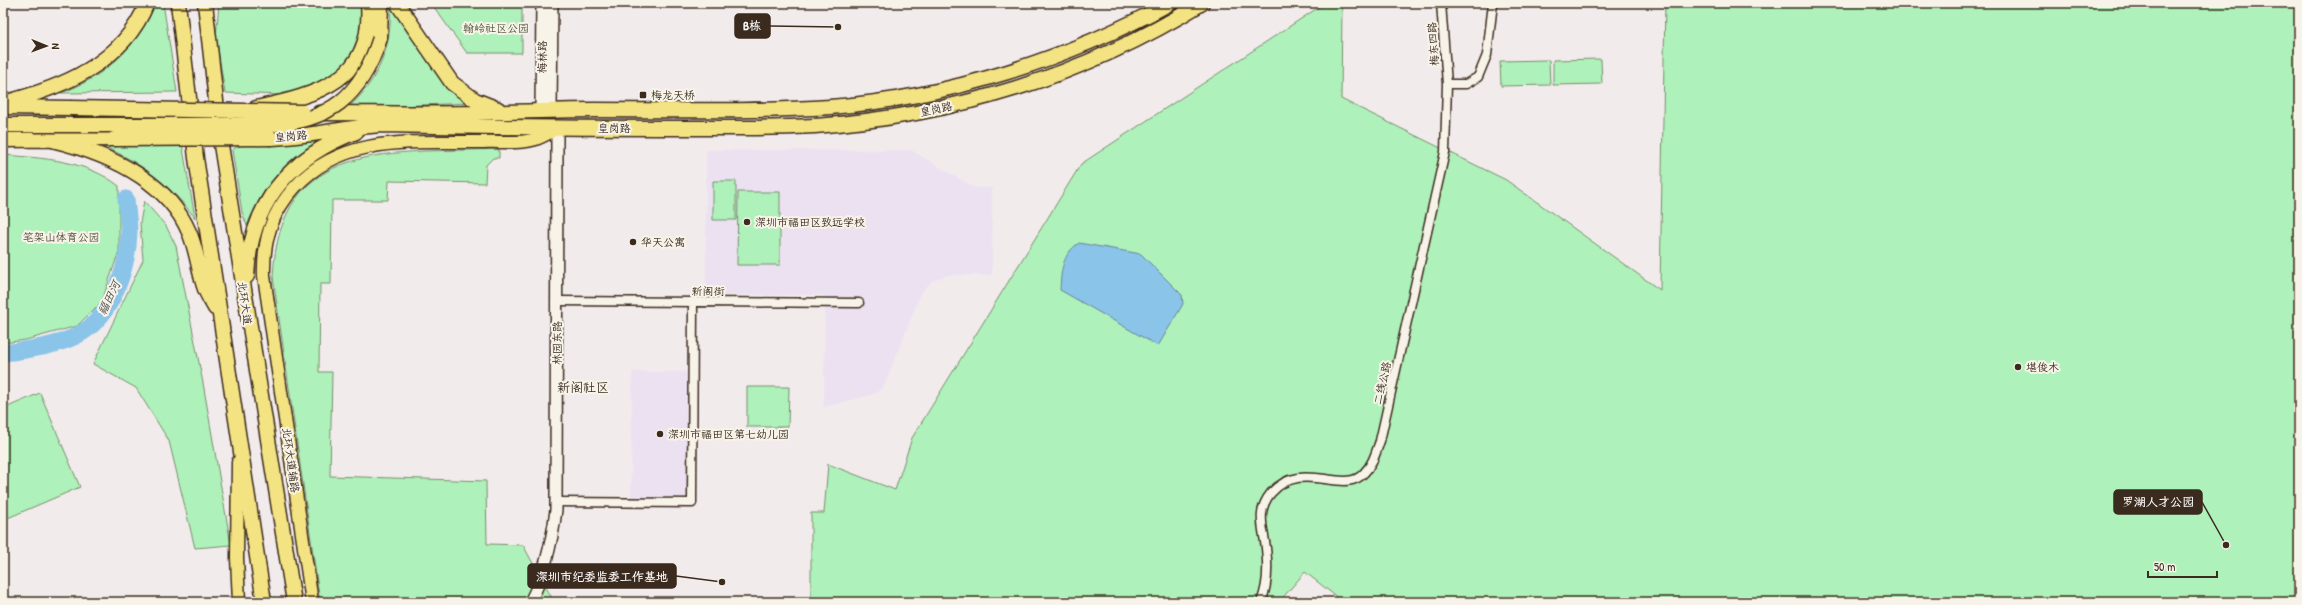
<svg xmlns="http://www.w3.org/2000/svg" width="2302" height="605" font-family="'Patrick Hand','LXGW WenKai TC',sans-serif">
  <rect width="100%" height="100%" fill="#f2ebec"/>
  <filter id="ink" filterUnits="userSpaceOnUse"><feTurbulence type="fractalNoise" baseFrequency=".025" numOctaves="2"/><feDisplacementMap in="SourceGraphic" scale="8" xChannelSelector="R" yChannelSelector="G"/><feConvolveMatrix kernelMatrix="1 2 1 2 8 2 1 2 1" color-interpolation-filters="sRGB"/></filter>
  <g filter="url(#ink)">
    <!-- built -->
    <path fill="#ece1f1" d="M706,150H911L975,188H992V275H948L932,281L921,293L885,384L880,390L874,394L824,407L825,295H706Z
      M632,372H689L688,497H631Z"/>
    <!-- green -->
    <path fill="#aff1ba" stroke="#758e6c" d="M156,3H163L177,92L61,93C105,77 137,47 156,3Z
      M219,3H362L360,32L352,52L340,70L323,83L284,95L225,93L216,37Z
      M431,3H522V53H467Z
      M1325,3H1342L1341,99L1506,180L1660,290L1665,3H2299V602H1343L1305,572L1279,602H811V513H824L828,464L895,490L912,438L1081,164Z
      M390,4L470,103L348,108C379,80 393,45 390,4Z
      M1601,59L1602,84L1553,85V60Z
      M1549,60L1550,85L1501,86L1500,61Z
      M318,141C284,162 261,189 247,226L242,212L232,150C246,138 298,142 318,141Z
      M182,143L195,218C171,186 142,163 105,147Z
      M499,149V158H493L486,165L485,183L389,181L388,200H332L331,284H320L319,372H332L330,476L486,481L487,544L523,545L554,602H320L273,277C279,136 395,154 499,149Z
      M3,155C43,158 86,160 119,186V251L102,301L77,326L26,340L3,343Z
      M713,181H736V220H713Z
      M738,192H780V265H737Z
      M144,201L166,226L176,246L203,383L231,545L195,548L169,441L136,388L93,364L143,260L140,223Z
      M747,387H789L788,427H747Z
      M40,393L80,487L3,520V409Z"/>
    <!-- water -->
    <path fill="#8ac4e9" stroke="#6a8698" d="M1079,243L1141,254L1182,295L1183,304L1158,346L1060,290C1061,271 1062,254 1079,243Z"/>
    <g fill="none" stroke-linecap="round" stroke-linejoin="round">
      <!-- river -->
      <path stroke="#8ac4e9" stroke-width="17" d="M3,353C28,350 61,346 83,332C113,313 128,267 129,232C129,221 127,210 126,199"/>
      <defs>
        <path id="street" d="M1447,84H1466L1478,77L1487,55L1493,3
          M557,301L859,303
          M556,502L692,503L693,301
          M1261,602C1268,586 1268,565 1266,548C1263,527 1256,511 1271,493C1302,458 1344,496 1364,473C1373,464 1376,452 1380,441L1445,152L1447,84L1441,3"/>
        <path id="secondary" d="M541,110L542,3
          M551,110L552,3
          M530,602C545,574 552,542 556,510L557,129"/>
        <path id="primary" d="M238,462L237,558L239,602
          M312,602L264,276C263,241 271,213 295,187C344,133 417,143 483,142C499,141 517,144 532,140C541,138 549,132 557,129"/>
        <path id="highway" d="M178,3L196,158L264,602
          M205,3L221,145L294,602
          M397,3L452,83L475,100L498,109
          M380,38L381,3
          M3,103C61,88 123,64 147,3
          M6,107L71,108
          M256,108C318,95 374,80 368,3
          M319,113C371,113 424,114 476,113C515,112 555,110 594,110C672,110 752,112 830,107C947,98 1068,59 1170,3
          M3,125H34
          M271,138C309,137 345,127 383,125C476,127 569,128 662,128C713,128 764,129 815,126C952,116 1085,76 1202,3
          M3,140L114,139
          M52,140C105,153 166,178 189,232C197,250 198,268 204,286C206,293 211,301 215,308
          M247,276C250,205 289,157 356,132"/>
      </defs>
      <!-- street casing -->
      <use href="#street" stroke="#3b2a1e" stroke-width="11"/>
      <!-- secondary casing -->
      <use href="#secondary" stroke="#3b2a1e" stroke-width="14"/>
      <!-- primary casing -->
      <use href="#primary" stroke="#3b2a1e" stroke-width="15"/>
      <!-- highway casing -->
      <use href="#highway" stroke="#3b2a1e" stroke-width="17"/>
      <!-- street -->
      <use href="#street" stroke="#f7f3e8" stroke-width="8"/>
      <!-- secondary -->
      <use href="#secondary" stroke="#f7f3e8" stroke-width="11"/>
      <!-- primary -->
      <use href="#primary" stroke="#f4e382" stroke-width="12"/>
      <!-- highway -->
      <use href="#highway" stroke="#f4e382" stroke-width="14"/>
      <defs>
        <path id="highway-bridge" d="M71,108L302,112
          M34,125H268C329,122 361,97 380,38
          M114,139L271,138"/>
      </defs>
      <!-- highway-bridge casing -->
      <use href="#highway-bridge" stroke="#3b2a1e" stroke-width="17" stroke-linecap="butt"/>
      <!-- highway-bridge -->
      <use href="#highway-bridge" stroke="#f4e382" stroke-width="14"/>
    </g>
  </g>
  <!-- markers -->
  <g fill="#3b2a1e" stroke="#f7f3e8" stroke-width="1.5">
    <rect x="639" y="91" width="8" height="8" rx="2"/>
    <circle cx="747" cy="222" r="4"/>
    <circle cx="633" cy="242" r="4"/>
    <circle cx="2018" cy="367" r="4"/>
    <circle cx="660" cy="434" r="4"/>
  </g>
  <g text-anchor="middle" stroke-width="4" stroke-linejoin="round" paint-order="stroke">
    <!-- park labels -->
    <g font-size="11" fill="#52523d" stroke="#f7f3e8">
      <text x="496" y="32">翰岭社区公园</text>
      <text x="61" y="241">笔架山体育公园</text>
    </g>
    <!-- street labels -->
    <g font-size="11" fill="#3b2a1e" stroke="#f7f3e8">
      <text transform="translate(1433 44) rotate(-94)" y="4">梅东四路</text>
      <text transform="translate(542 57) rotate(-89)" y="4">梅林路</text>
      <text transform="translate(936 109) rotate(-12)" y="4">皇岗路</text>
      <text x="614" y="132">皇岗路</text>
      <text transform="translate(291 136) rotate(-5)" y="4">皇岗路</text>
      <text x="708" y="295">新阁街</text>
      <text transform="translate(245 303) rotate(82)" y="4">北环大道</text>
      <text transform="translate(557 343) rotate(-90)" y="4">林园东路</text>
      <text transform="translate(1382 383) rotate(-77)" y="4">二线公路</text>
      <text transform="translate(291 460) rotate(82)" y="4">北环大道辅路</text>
    </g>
    <!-- poi labels -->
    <g font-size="11" fill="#3b2a1e" stroke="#f7f3e8" text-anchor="start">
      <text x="651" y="99">梅龙天桥</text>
      <text x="755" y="226">深圳市福田区致远学校</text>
      <text x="641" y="246">华天公寓</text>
      <text x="2026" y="371">堪俊木</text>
      <text x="668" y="438">深圳市福田区第七幼儿园</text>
    </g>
    <!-- water labels -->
    <g font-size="12" font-style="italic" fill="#4f5051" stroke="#f7f3e8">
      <text transform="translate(109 298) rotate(-64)" y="4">福田河</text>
    </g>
    <!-- quarter labels -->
    <g font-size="13" fill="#3b2a1e" stroke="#f7f3e8">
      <text x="583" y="392">新阁社区</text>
    </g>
  </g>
  <!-- callouts -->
  <path fill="none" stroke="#3b2a1e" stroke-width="1.5" d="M838 27L770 26M2226 545L2202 502M722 582L676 576"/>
  <g fill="#3b2a1e" stroke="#f7f3e8" stroke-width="1.5">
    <circle cx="838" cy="27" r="4"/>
    <circle cx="2226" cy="545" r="4"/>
    <circle cx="722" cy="582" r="4"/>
  </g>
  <g fill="#3b2a1e" stroke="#3b2a1e" stroke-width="1.5">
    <rect x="735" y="14" width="35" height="24" rx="4"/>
    <rect x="2114" y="490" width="88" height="24" rx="4"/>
    <rect x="528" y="564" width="148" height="24" rx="4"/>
  </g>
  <g font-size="12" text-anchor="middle" font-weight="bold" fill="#fff">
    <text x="752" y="30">B栋</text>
    <text x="2158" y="506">罗湖人才公园</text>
    <text x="602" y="581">深圳市纪委监委工作基地</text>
  </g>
  <!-- margin -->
  <rect width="2302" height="605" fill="none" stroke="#f7f3e8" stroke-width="16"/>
  <rect x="8" y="8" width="2286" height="589" fill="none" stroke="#3b2a1e" stroke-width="1.5" filter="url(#ink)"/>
  <!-- north arrow -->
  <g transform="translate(46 46) rotate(91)" stroke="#f7f3e8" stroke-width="3" paint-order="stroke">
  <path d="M0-3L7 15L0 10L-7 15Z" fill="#3b2a1e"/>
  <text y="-6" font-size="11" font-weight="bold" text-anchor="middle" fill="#3b2a1e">N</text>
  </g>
  <!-- scale -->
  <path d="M2148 571v6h69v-6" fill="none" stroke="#3b2a1e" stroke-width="2"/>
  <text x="2154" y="571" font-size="12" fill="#3b2a1e" stroke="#f7f3e8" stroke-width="3" paint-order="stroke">50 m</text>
</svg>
